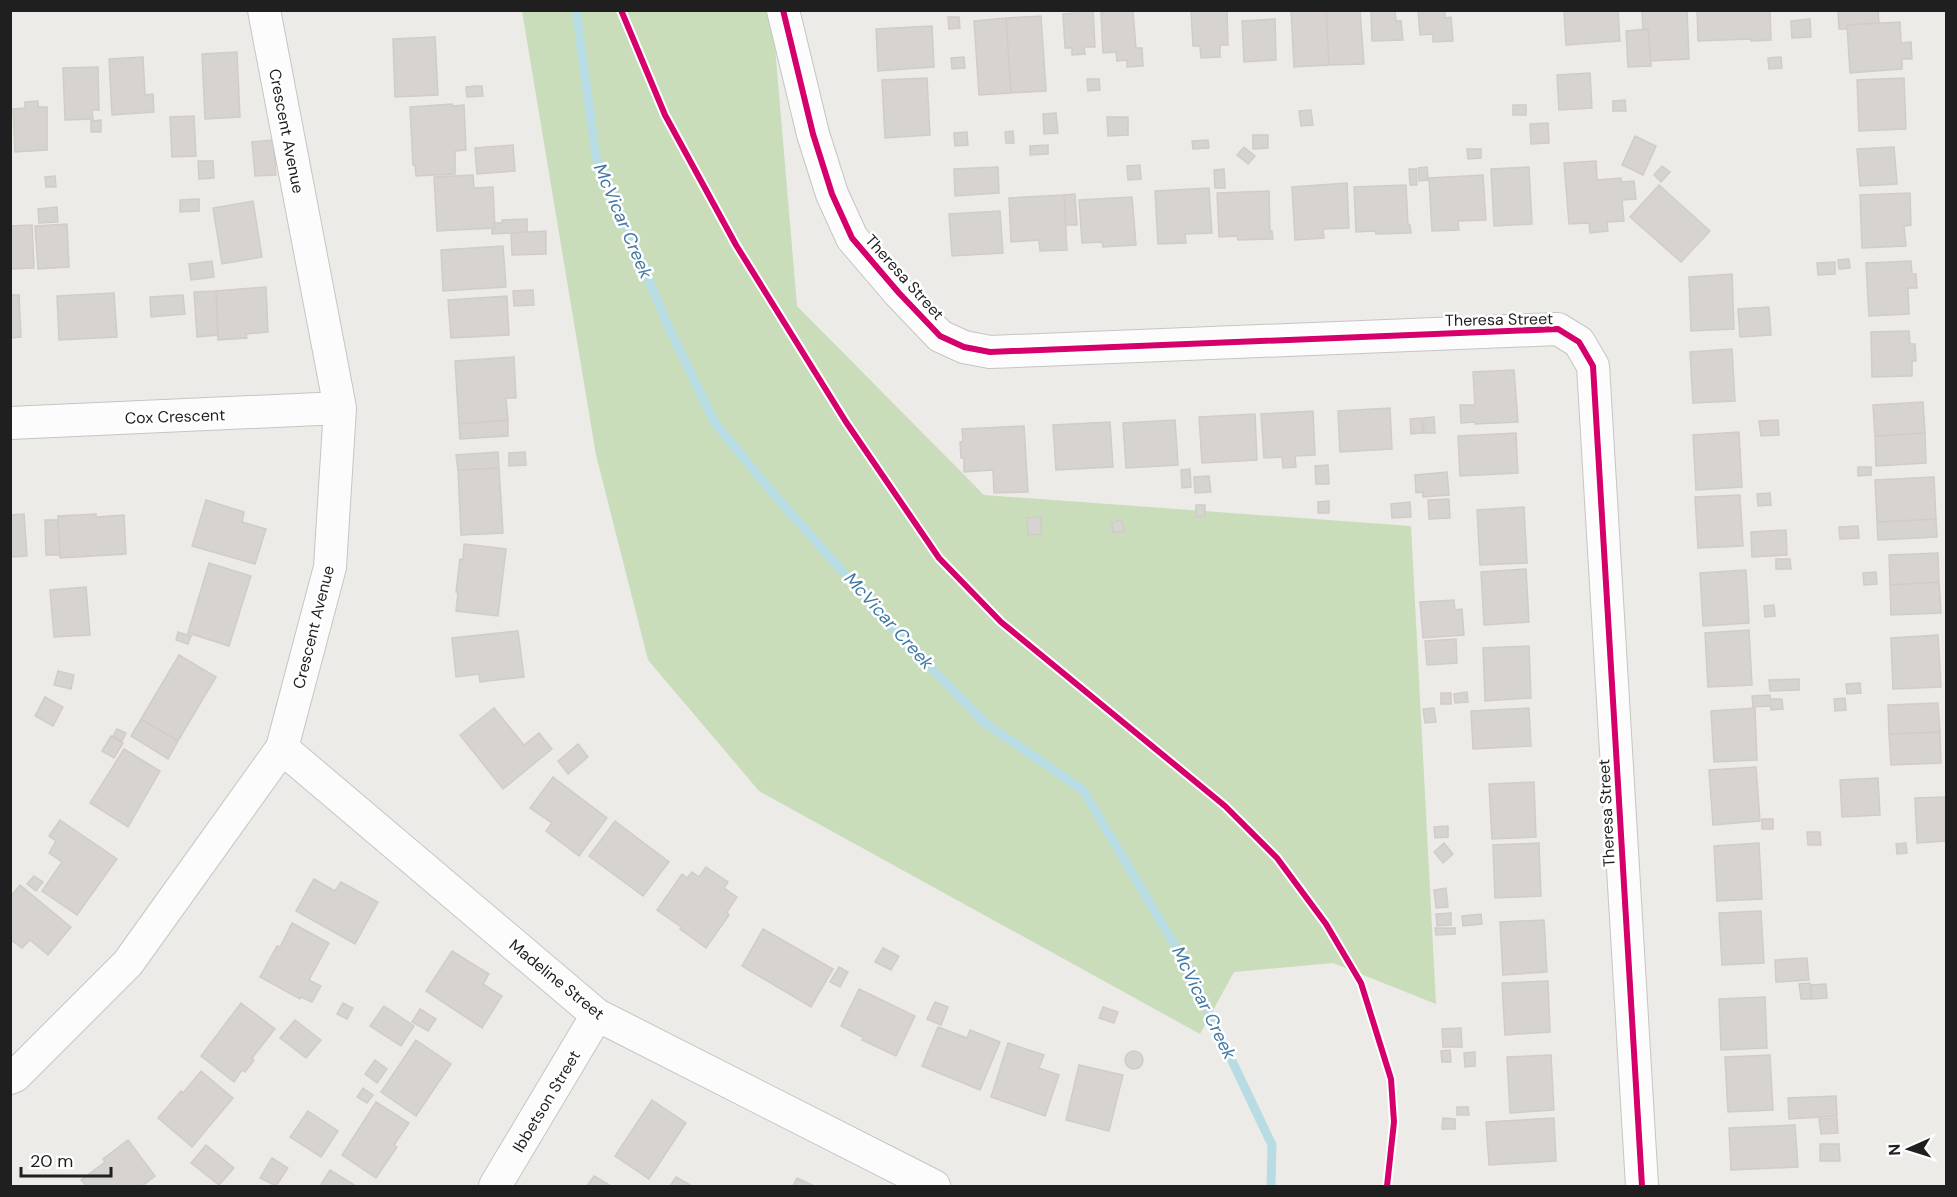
<svg xmlns="http://www.w3.org/2000/svg" width="1957" height="1197" font-family="'DM Sans',sans-serif">
  <rect width="100%" height="100%" fill="#edebe8"/>
  <!-- forest -->
  <path fill="#c9ddbb" d="M522,11H772L797,306L984,495L1411,526L1436,1004L1333,963L1234,972L1200,1034L759,791L648,660L596,455Z"/>
  <g fill="none" stroke-linecap="round" stroke-linejoin="round">
    <!-- stream -->
    <path stroke="#b8dce3" stroke-width="9" d="M576,10L596,157L670,330L715,423L772,492L899,635L985,723L1083,790L1186,964L1272,1145L1271,1186"/>
  </g>
  <!-- building -->
  <path fill="#d6d3d0" stroke="#d1ccc9" stroke-width="1.5" d="M1075,10H1093L1095,47H1084L1085,54L1072,55V48H1065L1063,14L1075,13Z
    M1103,10L1133,11L1136,48H1142L1143,66L1127,67V60L1117,61L1116,52L1103,53L1101,13H1103Z
    M1227,10L1228,45H1220V57L1201,58L1200,46H1193L1191,11Z
    M1291,10H1326L1329,65L1294,67Z
    M1326,10H1360L1364,64L1329,65Z
    M1371,10H1395L1396,21H1401L1403,40L1372,41Z
    M1418,10H1445V18L1451,17L1453,41L1433,42V34L1420,35Z
    M1564,10H1618L1620,41L1566,45Z
    M1642,10H1687L1689,59L1651,61L1648,29L1643,30Z
    M1697,10H1770L1771,40L1751,41V39L1698,41Z
    M1878,10L1879,23L1847,25V29H1839L1838,11Z
    M1041,16L1046,91L1011,93L1006,18Z
    M948,17H959L960,28L949,29Z
    M1006,18L1011,93L979,95L974,21Z
    M1275,19L1276,60L1244,62L1242,21Z
    M1810,19L1811,37L1792,38L1791,21Z
    M1900,22L1901,43L1911,42L1912,59H1902V69L1850,73L1847,25Z
    M932,26L934,67L878,71L876,29Z
    M1648,29L1651,66L1628,67L1626,31Z
    M435,37L438,95L395,97L393,39Z
    M237,52L240,117L205,119L202,54Z
    M143,57L145,95L153,94L154,112L112,115L109,59Z
    M964,57L965,68L952,69L951,58Z
    M1781,57L1782,68L1769,69L1768,58Z
    M98,67L99,110H92L93,119L65,120L63,68Z
    M1590,73L1592,108L1559,110L1557,75Z
    M927,78L930,135L885,138L882,80Z
    M1904,78L1906,129L1859,131L1857,80Z
    M1087,79H1099L1100,90L1088,91Z
    M476,86H482L483,96L467,97L466,87Z
    M1625,100L1626,111H1613V101Z
    M38,101V107H47V150L15,152L13,109L25,108V102Z
    M452,104L453,106L464,105L466,150L455,151V174L416,176L415,165H413L410,107Z
    M1513,105H1526V115H1513Z
    M1311,110L1313,125L1301,126L1299,111Z
    M1056,113L1058,133L1044,134L1043,114Z
    M194,116L196,156L172,157L170,117Z
    M1107,117H1128V135L1108,136Z
    M101,120V132H91V121Z
    M1548,123L1549,143L1531,144L1530,124Z
    M1013,131L1014,143H1006L1005,132Z
    M967,132L968,145L955,146L954,133Z
    M1253,135H1268V148L1253,149Z
    M1635,136L1656,146L1643,175L1622,165Z
    M273,140L276,175L255,176L252,142Z
    M1208,140L1209,148L1193,149L1192,141Z
    M513,145L515,171L477,174L475,148Z
    M1048,145V154L1030,155V146Z
    M1244,147L1255,156L1248,164L1237,155Z
    M1894,147L1897,184L1860,186L1857,149Z
    M1467,149H1481V158L1468,159Z
    M198,161H213L214,178L199,179Z
    M1596,161L1597,180L1621,178V182L1634,181L1636,199L1622,200L1624,221L1607,222L1608,231L1590,233L1589,223L1569,224L1564,163Z
    M1140,165L1141,179L1128,180L1127,166Z
    M1662,166L1670,172L1661,182L1654,175Z
    M998,167L999,193L955,196L954,169Z
    M1427,167L1428,180L1419,181L1418,168Z
    M1529,167L1532,224L1494,226L1491,169Z
    M1224,169L1225,188H1215L1214,170Z
    M1409,169H1416L1417,185H1410Z
    M473,175L474,188L493,187L495,228L437,231L434,177Z
    M1483,175L1486,220L1458,221L1459,230L1432,231L1429,178Z
    M55,176L56,187H46L45,177Z
    M1347,183L1349,228L1323,229L1324,238L1295,240L1292,187Z
    M1406,185L1408,225H1410L1411,233L1376,234L1375,231L1356,232L1354,187Z
    M1659,185L1710,231L1681,262L1630,217Z
    M1209,188L1212,233L1185,234L1186,243L1158,244L1155,191Z
    M1269,191L1270,231H1272L1273,239L1238,240L1237,236L1219,237L1217,193Z
    M1910,193L1911,225L1904,226L1906,246L1862,248L1860,195Z
    M1075,194L1077,225H1066L1064,195Z
    M1064,195L1067,250L1040,251L1039,240L1011,242L1009,198Z
    M1132,197L1136,245L1103,247L1102,242L1082,243L1079,200Z
    M199,199V211L180,212V200Z
    M253,201L262,257L222,264L213,208Z
    M57,207L58,222L39,223L38,209Z
    M1000,211L1003,253L952,256L949,214Z
    M527,219V232L492,234V229L495,228L494,223H502V220Z
    M67,224L69,267L38,269L35,226Z
    M32,225L34,268L10,269V226Z
    M546,231V254L512,255L511,233Z
    M503,246L506,287L443,291L441,250Z
    M1849,259L1850,268L1839,269L1838,260Z
    M212,261L214,277L191,280L189,264Z
    M1911,261L1912,274H1916L1917,288H1908L1909,314L1869,316L1866,263Z
    M1835,262V274L1818,275L1817,263Z
    M1732,274L1734,329L1691,331L1689,277Z
    M266,287L268,332L246,334L247,338L218,340L216,291Z
    M533,290L534,305L514,306L513,291Z
    M216,291L218,335L197,337L194,292Z
    M114,293L117,337L59,340L57,296Z
    M10,295H19L21,337L10,338Z
    M183,295L185,314L151,317L150,297Z
    M507,296L509,335L451,338L448,300Z
    M1769,307L1771,335L1740,337L1738,309Z
    M1909,331L1910,344H1915L1916,361H1912V376L1872,377L1871,332Z
    M1732,349L1735,401L1693,403L1690,352Z
    M514,357L516,398H506L508,420L459,424L455,361Z
    M1514,370L1518,422L1475,424V422L1461,423L1460,405H1475L1473,372Z
    M1923,402L1925,433L1875,436L1873,405Z
    M1390,408L1392,449L1340,452L1338,411Z
    M1313,411L1315,455L1295,456L1296,467L1283,468L1282,457L1264,458L1261,414Z
    M1255,414L1257,460L1202,463L1199,417Z
    M1434,417L1435,433H1424L1423,418Z
    M1421,418L1423,433L1411,434L1410,419Z
    M508,420V436L460,439L459,424Z
    M1175,420L1178,465L1126,468L1123,423Z
    M1778,420L1779,435L1761,436L1759,421Z
    M1110,422L1113,467L1056,470L1053,425Z
    M1024,426L1028,492L994,493L993,470L964,472V458H961L960,442L963,441L962,429Z
    M1739,432L1742,487L1696,490L1693,435Z
    M1516,433L1518,473L1460,476L1458,436Z
    M1925,433L1926,463L1876,466L1875,436Z
    M498,452L499,468L458,470L456,455Z
    M525,452L526,465L509,466V453Z
    M1328,465L1329,484H1316L1315,466Z
    M1858,467H1871V475L1858,476Z
    M499,468L503,533L461,535L458,470Z
    M1190,469L1191,487L1182,488L1181,470Z
    M1447,472L1449,495L1423,497V492L1416,493L1415,475Z
    M1209,476L1211,492L1195,493L1194,477Z
    M1934,477L1936,519L1877,522L1875,480Z
    M1770,493L1771,505L1758,506L1757,494Z
    M1740,495L1743,546L1698,548L1695,497Z
    M1449,499L1450,518L1429,519L1428,500Z
    M206,500L244,512L242,522L266,529L255,564L192,546Z
    M1329,501V513H1318V502Z
    M1410,502L1411,517L1392,518L1391,504Z
    M1196,505H1205V516L1196,517Z
    M1524,507L1527,563L1480,565L1477,510Z
    M24,514L27,556L10,557V515Z
    M96,514V517L124,515L126,554L60,558L58,516Z
    M1041,517V534L1028,535L1027,518Z
    M1936,519L1937,537L1878,540L1877,522Z
    M45,520H58L60,555H46Z
    M1122,520L1124,531L1113,533L1112,522Z
    M1858,526L1859,538L1840,539L1839,527Z
    M1786,530L1787,555L1752,557L1751,532Z
    M464,544L506,549L498,616L456,611L458,592H456L460,559L463,560Z
    M1938,553L1939,582L1890,585L1889,555Z
    M1776,559H1790L1791,569H1776Z
    M209,563L251,576L229,646L188,633Z
    M1526,569L1529,622L1484,625L1481,572Z
    M1746,570L1749,623L1703,626L1700,573Z
    M1876,572L1877,584L1864,585L1863,573Z
    M1939,582L1941,613L1891,615L1890,585Z
    M86,587L90,635L54,637L50,590Z
    M1454,600L1455,610L1462,609L1464,635L1423,638L1420,602Z
    M1774,605L1775,616L1765,617L1764,606Z
    M1749,630L1752,685L1708,687L1705,633Z
    M518,631L524,677L480,682L479,674L456,677L452,638Z
    M178,632L191,636L188,644L176,640Z
    M1938,635L1941,687L1893,689L1891,638Z
    M1456,639L1457,663L1427,665L1425,641Z
    M1529,646L1531,698L1485,701L1483,648Z
    M179,655L216,677L178,741L141,719Z
    M58,671L74,675L71,689L54,685Z
    M1799,679V690L1770,691L1769,680Z
    M1860,683L1861,693L1847,694L1846,684Z
    M1467,692L1468,702L1455,703L1454,694Z
    M1441,693H1451V704H1441Z
    M1770,695V699H1782L1783,709L1771,710V706L1753,707L1752,696Z
    M45,697L63,707L53,726L35,716Z
    M1845,698L1846,710L1835,711L1834,699Z
    M1938,703L1940,732L1889,734L1888,705Z
    M494,708L524,745L539,733L552,749L503,789L460,735Z
    M1434,708L1436,722L1425,723L1423,709Z
    M1529,708L1531,746L1473,749L1471,711Z
    M1755,708L1757,760L1714,762L1711,711Z
    M141,719L178,741L168,759L131,736Z
    M117,729L126,733L122,741L113,736Z
    M1940,732L1941,763L1891,765L1889,734Z
    M111,736L123,743L114,758L102,751Z
    M578,744L588,757L568,774L558,761Z
    M124,749L160,771L128,827L90,803Z
    M1756,767L1760,821L1713,825L1709,770Z
    M553,777L607,818L579,856L546,831L552,823L530,808Z
    M1878,778L1880,815L1842,817L1840,780Z
    M1534,782L1536,837L1492,839L1489,784Z
    M1946,797V841L1917,843L1915,798Z
    M1762,819H1773V829H1762Z
    M60,820L117,859L77,915L42,891L62,862L49,853L56,841L49,836Z
    M615,821L669,862L643,896L589,856Z
    M1448,826V837L1435,838L1434,827Z
    M1807,832H1820L1821,845H1808Z
    M1444,843L1453,854L1443,863L1434,852Z
    M1539,843L1541,896L1495,898L1493,845Z
    M1759,843L1762,899L1717,901L1714,846Z
    M1906,843L1907,853L1897,854L1896,844Z
    M706,867L728,882L724,888L737,897L727,912L729,915L706,948L680,929L681,927L657,910L682,874L687,878L692,872L699,877Z
    M34,876L43,882L36,891L27,884Z
    M314,879L335,891L341,882L378,902L355,944L296,911Z
    M20,885L71,927L48,955L30,940L22,948L10,939V897Z
    M1446,888L1448,907L1436,908L1434,890Z
    M1761,911L1764,963L1722,965L1719,913Z
    M1451,913V925L1437,926L1436,914Z
    M1481,914L1482,924L1463,926L1462,916Z
    M1544,920L1547,972L1503,975L1500,922Z
    M292,923L329,943L309,980L321,986L312,1002L301,997L300,999L260,977L277,946L280,947Z
    M1435,928H1455V934L1436,935Z
    M763,929L833,969L811,1007L742,966Z
    M883,948L899,956L891,970L875,962Z
    M452,951L489,974L483,984L502,996L482,1028L426,991Z
    M1807,958L1809,980L1776,982L1775,960Z
    M839,967L848,972L840,987L830,982Z
    M1548,981L1550,1032L1505,1035L1502,983Z
    M1810,983L1811,999H1801L1799,984Z
    M1826,984L1827,998L1812,999L1811,985Z
    M859,989L915,1016L896,1056L862,1040L864,1038L841,1026Z
    M1765,997L1767,1048L1721,1050L1719,999Z
    M935,1002L948,1007L941,1025L927,1019Z
    M241,1003L275,1029L252,1058L254,1060L245,1072L242,1070L234,1082L201,1056Z
    M343,1003L353,1008L347,1019L337,1014Z
    M384,1006L414,1026L401,1046L370,1026Z
    M1103,1007L1118,1012L1114,1023L1099,1018Z
    M420,1009L436,1019L428,1031L412,1022Z
    M295,1020L321,1040L306,1058L280,1038Z
    M938,1027L967,1038L970,1030L1000,1042L980,1090L922,1066Z
    M1461,1028L1462,1047H1443L1442,1029Z
    M416,1040L451,1064L416,1116L381,1092Z
    M1008,1043L1044,1055L1039,1068L1059,1075L1045,1116L991,1097Z
    M1450,1050L1451,1062H1442L1441,1051Z
    M1125 1060a9 9 0 1 1 18 0a9 9 0 1 1-18 0Z
    M1475,1052V1066L1465,1067L1464,1053Z
    M1551,1055L1554,1110L1510,1113L1507,1057Z
    M1770,1055L1773,1110L1728,1112L1725,1057Z
    M375,1060L387,1069L377,1083L365,1074Z
    M1079,1065L1123,1075L1109,1131L1066,1120Z
    M201,1071L233,1098L192,1147L158,1118L181,1091L183,1093Z
    M363,1088L373,1095L367,1103L357,1097Z
    M1836,1096L1837,1116L1789,1119L1788,1098Z
    M652,1100L686,1123L649,1179L615,1156Z
    M376,1102L409,1123L394,1145L397,1147L376,1178L342,1155Z
    M1457,1107H1468L1469,1115H1457Z
    M308,1111L338,1131L321,1157L290,1137Z
    M1443,1118L1455,1119V1129H1442Z
    M1554,1118L1556,1161L1489,1165L1486,1122Z
    M1837,1118L1838,1133L1821,1134L1819,1119Z
    M1795,1125L1798,1167L1731,1170L1729,1128Z
    M128,1140L155,1176L142,1186H86L81,1180L105,1162L103,1159Z
    M1820,1144H1839L1840,1161H1820Z
    M206,1145L234,1168L219,1185L191,1163Z
    M272,1158L288,1168L276,1186L260,1178Z
    M330,1170L356,1186H320Z
    M594,1176L611,1186H587Z
    M676,1177L692,1186H670Z
    M797,1178L814,1186H793Z"/>
  <g fill="none" stroke-linecap="round" stroke-linejoin="round">
    <defs>
      <path id="street" d="M783,10L813,134L832,194L852,238L899,293L940,336L964,347L990,352L1558,329L1579,342L1593,366L1642,1186
        M10,423L340,408
        M282,748L597,1015L934,1186
        M10,1078L15,1076L128,963L282,748L330,567L340,408L264,10
        M495,1186L597,1015"/>
    </defs>
    <!-- street casing -->
    <use href="#street" stroke="#c6c5c4" stroke-width="34"/>
    <!-- street -->
    <use href="#street" stroke="#fcfcfc" stroke-width="32"/>
    <defs>
      <path id="cycleway" d="M621,10L665,115L736,245L846,422L939,558L1001,622L1225,806L1277,858L1326,924L1361,983L1391,1079L1394,1122L1387,1186
        M783,10L813,134L832,194L852,238L899,293L940,336L964,347L990,352L1558,329L1579,342L1593,366L1642,1186"/>
    </defs>
    <!-- cycleway casing -->
    <use href="#cycleway" stroke="#fff" stroke-width="10"/>
    <!-- cycleway -->
    <use href="#cycleway" stroke="#d6006c" stroke-width="6"/>
  </g>
  <g text-anchor="middle" stroke-width="5" stroke-linejoin="round" paint-order="stroke">
    <!-- street labels -->
    <g font-size="16" fill="#1f1f1f" stroke="#fff">
      <text transform="translate(287 131) rotate(79)" y="6">Crescent Avenue</text>
      <text transform="translate(905 277) rotate(48)" y="6">Theresa Street</text>
      <text transform="translate(1499 319) rotate(-1)" y="6">Theresa Street</text>
      <text transform="translate(175 416) rotate(-2)" y="6">Cox Crescent</text>
      <text transform="translate(313 627) rotate(-76)" y="6">Crescent Avenue</text>
      <text transform="translate(1606 813) rotate(-93)" y="6">Theresa Street</text>
      <text transform="translate(557 979) rotate(39)" y="6">Madeline Street</text>
      <text transform="translate(546 1101) rotate(-59)" y="6">Ibbetson Street</text>
    </g>
    <!-- water labels -->
    <g font-size="18" font-style="italic" fill="#4078a5" stroke="#fff">
      <text transform="translate(623 221) rotate(67)" y="6">McVicar Creek</text>
      <text transform="translate(889 621) rotate(48)" y="6">McVicar Creek</text>
      <text transform="translate(1204 1003) rotate(64)" y="6">McVicar Creek</text>
    </g>
  </g>
  <!-- border -->
  <rect width="1957" height="1197" fill="none" stroke="#1f1f1f" stroke-width="24"/>
  <!-- north arrow -->
  <g transform="translate(1909 1149) rotate(267)" stroke="#ffffff" stroke-width="4.5" paint-order="stroke">
  <path d="M0-4.5L10 22L0 15L-10 22Z" fill="#1f1f1f"/>
  <text y="-9" font-size="16" font-weight="bold" text-anchor="middle" fill="#1f1f1f">N</text>
  </g>
  <!-- scale -->
  <path d="M21 1167v9h90v-9" fill="none" stroke="#1f1f1f" stroke-width="3"/>
  <text x="30" y="1167" font-size="18" fill="#1f1f1f" stroke="#ffffff" stroke-width="4.5" paint-order="stroke">20 m</text>
</svg>
